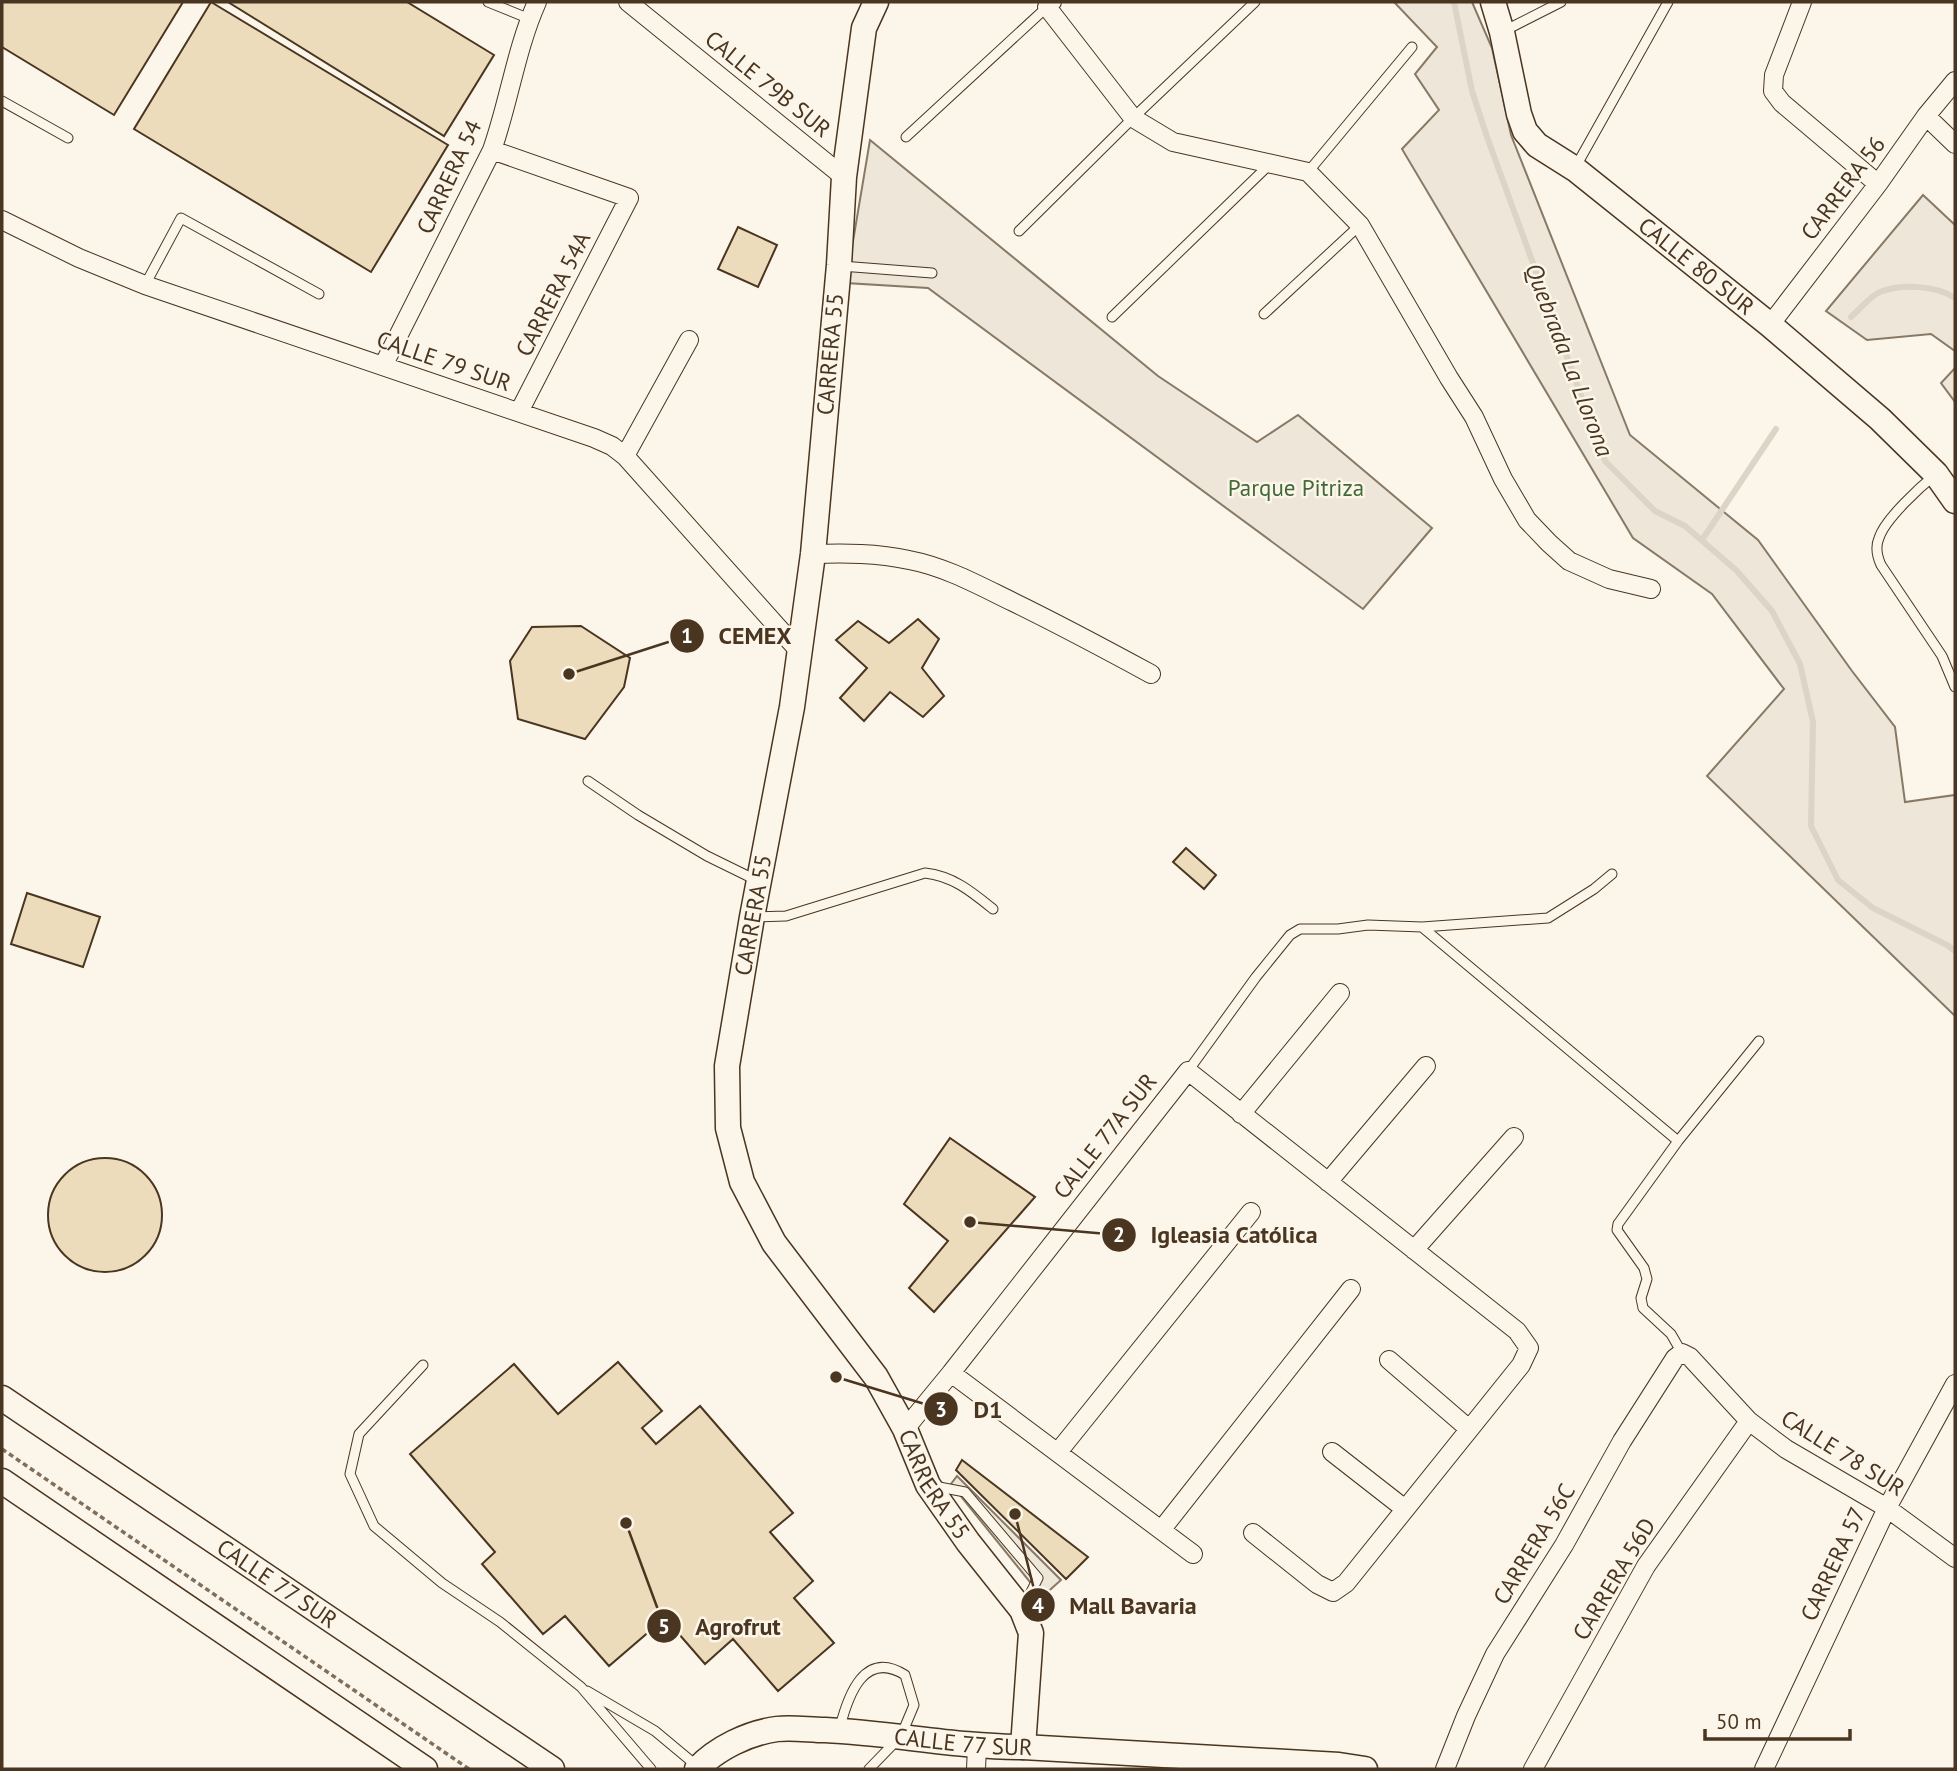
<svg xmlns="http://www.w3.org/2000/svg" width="1957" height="1771" font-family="'PT Sans',sans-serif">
  <rect width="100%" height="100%" fill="#fbf6e9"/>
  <!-- green -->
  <path fill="#ede6d9" stroke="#887966" stroke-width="2" d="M1394,2H1472L1492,48L1511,135L1630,435L1758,540L1852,671L1895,727L1905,802L1955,795V1016L1707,776L1784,689L1712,594L1633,538L1402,149L1439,110L1415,74L1437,47Z
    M870,140L1158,376L1257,442L1298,415L1432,528L1363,609L928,288L846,283Z
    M1923,195L1955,225V351L1931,334L1867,340L1826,311Z
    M1955,368V402L1941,383Z"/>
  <!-- parking -->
  <path fill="#ede7d9" stroke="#887966" stroke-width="2" d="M957,1476L1061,1580L1042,1597L951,1484Z"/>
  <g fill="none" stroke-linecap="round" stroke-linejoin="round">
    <!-- stream -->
    <path stroke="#dcd4c6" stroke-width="6" d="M1454,2L1472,91L1487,137L1605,461L1655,511L1685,526L1736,570L1772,611L1800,664L1813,722L1811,826L1838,880L1873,908L1947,945L1955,951
      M1851,317C1859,310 1870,296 1880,292C1901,284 1936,285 1955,298
      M1702,540L1776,429"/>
  </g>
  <!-- building -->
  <path fill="#ecdcbc" stroke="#4a3520" stroke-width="2" d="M2,2H183L114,115L2,47Z
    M211,2L448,145L371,272L134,129Z
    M228,2H407L494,55L444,136Z
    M738,227L777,245L758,287L718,269Z
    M918,619L939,639L922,668L944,696L923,717L890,692L864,721L840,698L867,668L836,640L858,621L889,643Z
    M581,626L630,658L624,687L585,739L518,719L510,661L532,627Z
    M1186,848L1216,875L1204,889L1173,862Z
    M27,893L100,917L83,967L11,944Z
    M950,1138L1035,1197L934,1312L909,1288L948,1241L904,1204Z
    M48 1215a57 57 0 1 1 114 0a57 57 0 1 1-114 0Z
    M618,1362L662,1411L642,1428L656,1444L700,1406L793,1513L770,1532L813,1581L794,1598L834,1643L778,1691L733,1639L705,1664L665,1618L609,1666L565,1616L543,1634L482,1564L495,1552L410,1454L514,1364L558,1414Z
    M962,1460L1088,1557L1066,1579L956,1470Z"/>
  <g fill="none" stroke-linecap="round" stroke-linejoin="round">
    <defs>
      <path id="lane" d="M488,2L530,19
        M1504,31L1561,2
        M2,101L68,138
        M906,137L1047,7
        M1575,168L1668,2
        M1308,172L1412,47
        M1019,231L1133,118L1255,2
        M841,266L932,273
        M145,285L181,218L319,294
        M1264,314L1360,225
        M1112,317L1270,164
        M1936,474C1920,487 1885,519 1879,538C1875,547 1877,556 1881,565L1942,656L1955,687
        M588,781L638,815L707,856L758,881
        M754,917L786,916L925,873C953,876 972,892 993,909
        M1422,927L1678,1141
        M1188,1071L1256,977L1290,935L1300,929H1338L1368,925L1422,927L1548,918L1594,889L1612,874
        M1682,1353L1671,1334L1643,1308L1641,1298L1647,1279L1644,1268L1617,1230L1618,1224L1678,1141L1759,1041
        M423,1365L359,1434L350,1474L374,1526L442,1583L500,1622L581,1687L651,1769
        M934,1486L965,1492L1038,1578L1024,1606
        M587,1691L655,1731L697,1766
        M840,1727C848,1696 864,1649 905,1675L914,1705L901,1736L869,1769"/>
      <path id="street" d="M628,2L844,177
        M1052,2L1047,7L1133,118L1173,142L1308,172L1360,225L1449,378L1474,417L1503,479L1527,520L1549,543L1569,561L1609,579L1651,589
        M1802,2L1774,75L1773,91L1782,103L1878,184
        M1926,116L1955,144
        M492,150L629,198L519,412
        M2,220L79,258L145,285L594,438L612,446L625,456L799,651
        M1770,325L1878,184L1926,116L1955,81
        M383,366L492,150C509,102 516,49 537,2
        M625,456L689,340
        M813,554C845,553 877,553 909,560C946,567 980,586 1013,602C1060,625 1105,649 1151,674
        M1241,1114L1340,993
        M1328,1182L1426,1066
        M1414,1250L1514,1137
        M1389,1360L1469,1429
        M951,1373L1193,1554
        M905,1429L951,1373L1188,1071L1517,1331L1529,1348L1521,1365L1346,1583L1333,1592L1317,1584L1253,1533
        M1058,1452L1251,1212
        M1332,1452L1405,1509
        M1162,1529L1351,1289
        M976,1769L977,1747
        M1445,1769L1466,1716L1495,1654L1564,1545L1622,1441L1675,1358L1682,1353L1690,1357L1749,1421L1786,1449L1887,1508L1955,1558
        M1533,1769L1646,1566L1749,1421
        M1764,1769L1887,1508L1955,1384"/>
      <g id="secondary">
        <path id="s1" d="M876,2L864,28L844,177L839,265L813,554L792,707L752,917L727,1066L728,1128L742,1182L774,1243L876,1377L905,1429L928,1485L968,1542L1022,1610L1031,1633L1023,1747"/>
        <path id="s2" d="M1493,2L1502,32L1519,114L1525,131L1537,145L1575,169L1770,325L1880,419L1936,474L1955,501"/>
        <path id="s3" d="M2,1398L552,1769"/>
        <path d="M2,1481L425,1769"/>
        <path id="s4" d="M697,1769C717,1748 748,1733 777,1729C792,1727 810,1730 825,1730C892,1733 957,1747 1023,1747L1339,1765L1365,1769"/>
      </g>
    </defs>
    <!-- lane casing -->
    <use href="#lane" stroke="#4a3520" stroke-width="11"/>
    <!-- street casing -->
    <use href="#street" stroke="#4a3520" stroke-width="20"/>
    <!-- secondary casing -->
    <use href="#secondary" stroke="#4a3520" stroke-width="27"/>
    <!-- path -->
    <path stroke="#7f6f5c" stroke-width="3.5" stroke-dasharray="5 3.5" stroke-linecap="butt" d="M2,1449L469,1769"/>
    <!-- lane -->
    <use href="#lane" stroke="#fbf6e9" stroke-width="9"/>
    <!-- street -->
    <use href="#street" stroke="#fbf6e9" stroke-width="18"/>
    <!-- secondary -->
    <use href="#secondary" stroke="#fbf6e9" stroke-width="24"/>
  </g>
  <g text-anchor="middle" stroke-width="5" stroke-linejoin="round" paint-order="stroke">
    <!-- street labels -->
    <g font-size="23" fill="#4a3520" stroke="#fbf6e9">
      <text transform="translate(768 84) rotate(39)" y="8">CALLE 79B SUR</text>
      <text transform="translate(449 177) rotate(-65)" y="8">CARRERA 54</text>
      <text transform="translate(1843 188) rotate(-53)" y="8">CARRERA 56</text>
      <text dy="8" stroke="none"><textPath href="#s2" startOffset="352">CALLE 80 SUR</textPath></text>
      <text transform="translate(553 294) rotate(-63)" y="8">CARRERA 54A</text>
      <text transform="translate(830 354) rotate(-85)" y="8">CARRERA 55</text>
      <text transform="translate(444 361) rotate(19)" y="8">CALLE 79 SUR</text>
      <text transform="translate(753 915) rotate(-80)" y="8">CARRERA 55</text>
      <text transform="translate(1105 1136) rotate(-52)" y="8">CALLE 77A SUR</text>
      <text transform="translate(1843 1453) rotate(32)" y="8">CALLE 78 SUR</text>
      <text dy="8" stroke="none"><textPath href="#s1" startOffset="1554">CARRERA 55</textPath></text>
      <text transform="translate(1534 1544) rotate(-59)" y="8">CARRERA 56C</text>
      <text transform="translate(1833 1564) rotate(-65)" y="8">CARRERA 57</text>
      <text transform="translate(1614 1579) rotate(-59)" y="8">CARRERA 56D</text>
      <text dy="8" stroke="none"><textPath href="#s3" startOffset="332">CALLE 77 SUR</textPath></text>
      <text dy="8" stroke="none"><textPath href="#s4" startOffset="278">CALLE 77 SUR</textPath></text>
    </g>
    <!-- park labels -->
    <g font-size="23" fill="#436837" stroke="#fbf6e9">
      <text x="1296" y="496">Parque Pitriza</text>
    </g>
    <!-- water labels -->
    <g font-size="24" font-style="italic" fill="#4a3520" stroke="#fbf6e9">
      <text transform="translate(1569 360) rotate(69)" y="8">Quebrada La Llorona</text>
    </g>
  </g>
  <!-- callouts -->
  <path fill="none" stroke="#4a3520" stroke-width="2.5" d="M569 674L687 636M970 1222L1119 1235M836 1377L941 1409M1015 1514L1038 1605M626 1523L664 1626"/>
  <g fill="#4a3520" stroke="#fbf6e9" stroke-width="2.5">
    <circle cx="569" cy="674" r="7"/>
    <circle cx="970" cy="1222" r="7"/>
    <circle cx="836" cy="1377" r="7"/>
    <circle cx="1015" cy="1514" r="7"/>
    <circle cx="626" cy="1523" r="7"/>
    <circle cx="687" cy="636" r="18"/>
    <circle cx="1119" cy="1235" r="18"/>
    <circle cx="941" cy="1409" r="18"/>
    <circle cx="1038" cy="1605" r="18"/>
    <circle cx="664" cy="1626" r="18"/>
  </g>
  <g font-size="21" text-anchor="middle" font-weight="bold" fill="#fff">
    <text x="687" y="643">1</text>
    <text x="1119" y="1242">2</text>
    <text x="941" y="1417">3</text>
    <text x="1038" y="1613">4</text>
    <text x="664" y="1634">5</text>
  </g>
  <g font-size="24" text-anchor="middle" font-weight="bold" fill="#4a3520" stroke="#fbf6e9" stroke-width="5" stroke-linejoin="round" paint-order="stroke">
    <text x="755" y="644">CEMEX</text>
    <text x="1234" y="1243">Igleasia Católica</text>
    <text x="988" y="1418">D1</text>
    <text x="1133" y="1614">Mall Bavaria</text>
    <text x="738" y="1635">Agrofrut</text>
  </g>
  <!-- border -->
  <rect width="1957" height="1771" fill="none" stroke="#4a3520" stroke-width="7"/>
  <!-- scale -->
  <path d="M1705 1729v10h145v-10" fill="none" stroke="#4a3520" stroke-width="3.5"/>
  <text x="1716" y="1729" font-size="21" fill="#4a3520" stroke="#fbf6e9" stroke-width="5" paint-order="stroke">50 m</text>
</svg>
